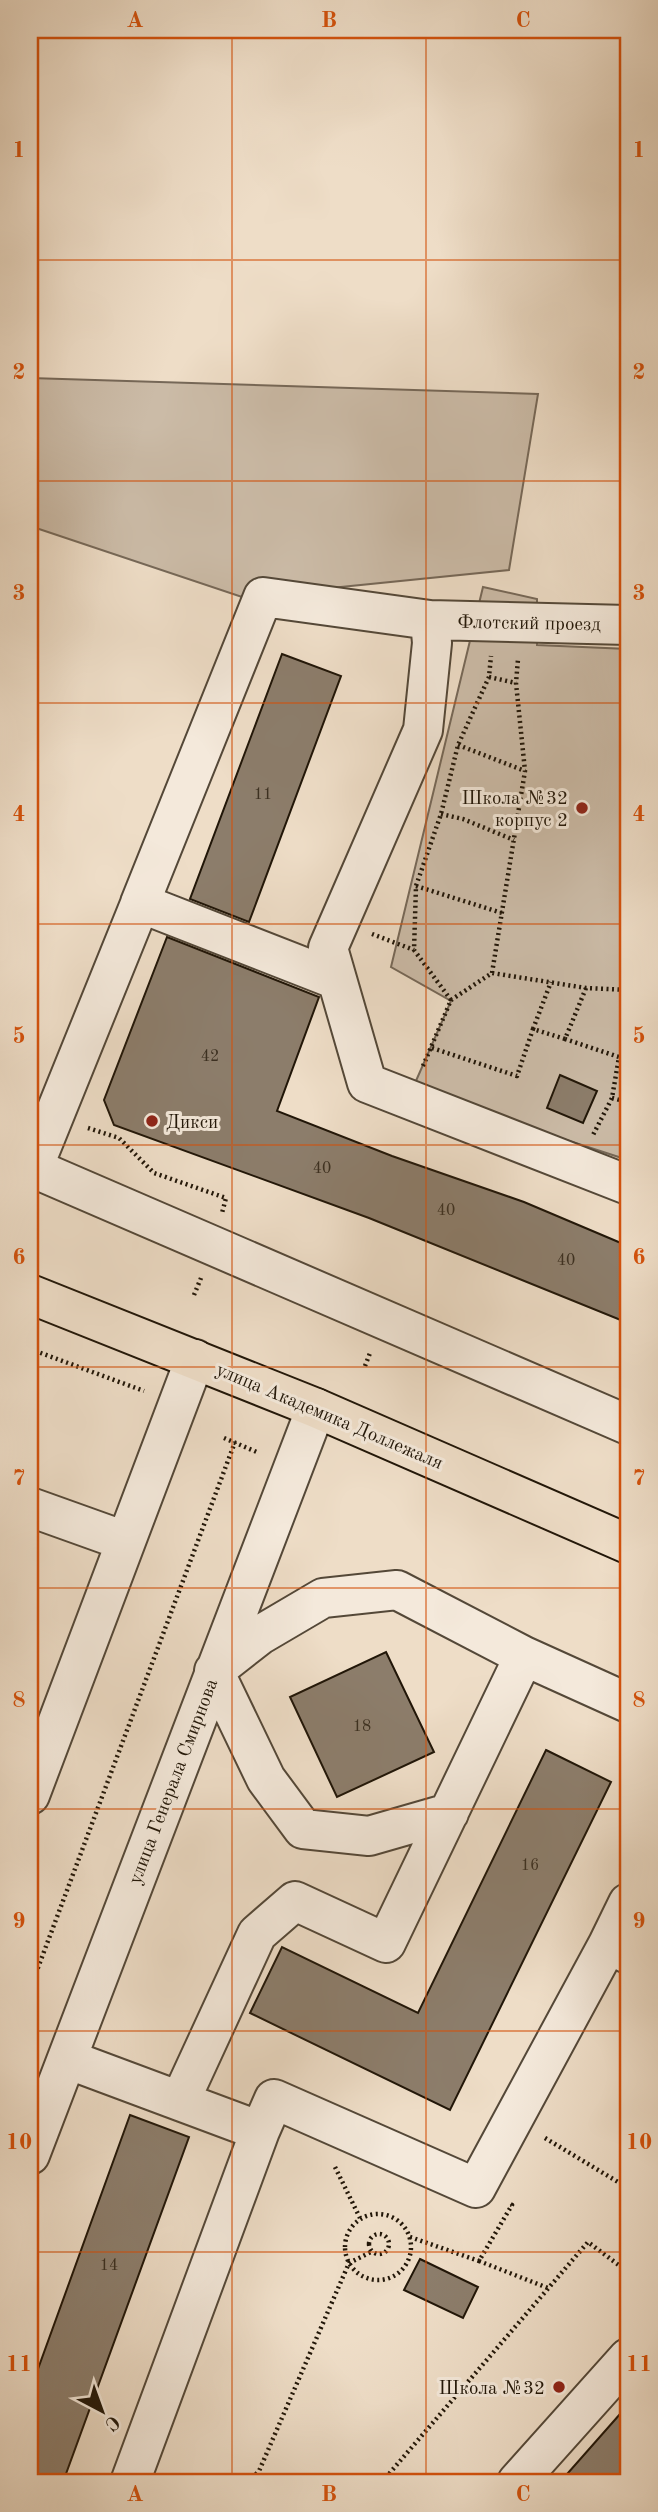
<svg xmlns="http://www.w3.org/2000/svg" width="658" height="2512" font-family="'Old Standard TT',serif">
  <rect width="100%" height="100%" fill="#eeddc7"/>
  <filter id="stains"><feTurbulence type="fractalNoise" baseFrequency=".00286" numOctaves="4"/><feColorMatrix values="0 0 0 0 .2 0 0 0 0 .09 0 0 0 0 .02 0 0 0 .5 -.17"/></filter>
  <radialGradient id="worn" r=".72"><stop offset=".6" stop-color="#630" stop-opacity="0"/><stop offset="1" stop-color="#630" stop-opacity=".3"/></radialGradient>
  <!-- green -->
  <path fill="#cbbba7" stroke="#766858" stroke-width="2" d="M30,378L538,394L509,570L242,597L30,526Z
    M483,587L537,599V645L628,649V1160L412,1090L451,1001L391,967Z"/>
  <!-- building -->
  <path fill="#8c7d6b" stroke="#211608" stroke-width="2" d="M282,654L341,676L249,922L190,899Z
    M167,937L319,997L277,1111L392,1156L524,1202L628,1246V1323L369,1218L114,1125L104,1100Z
    M560,1075L597,1091L583,1123L547,1108Z
    M386,1652L434,1752L337,1797L290,1697Z
    M546,1750L611,1782L450,2110L250,2013L282,1947L418,2013Z
    M130,2115L189,2137L63,2482H30V2391Z
    M420,2259L478,2287L463,2318L404,2290Z
    M628,2405V2482H560Z"/>
  <g fill="none" stroke-linecap="round" stroke-linejoin="round">
    <defs>
      <path id="minor" d="M430,620L432,643L423,730L328,948L367,1083L628,1185
        M144,894L33,1168L628,1425
        M144,894L140,903L263,597L430,620L628,625
        M140,903L337,980
        M30,1507L125,1541
        M524,1656L628,1703
        M30,1795L195,1359
        M608,1944L628,1903
        M67,2059L260,2131L274,2099L476,2188L608,1944L628,1954
        M180,2101L257,1934L295,1901L386,1943L524,1656L397,1590L323,1598L260,1635L214,1671L266,1779L303,1829L369,1836L449,1813
        M30,2155L316,1408
        M130,2482L260,2131
        M517,2482L628,2358"/>
      <path id="major" d="M30,1294L316,1408L628,1544"/>
    </defs>
    <!-- minor casing -->
    <use href="#minor" stroke="#544838" stroke-width="42"/>
    <!-- major casing -->
    <use href="#major" stroke="#211608" stroke-width="42"/>
    <!-- path -->
    <path stroke="#211608" stroke-width="4.5" stroke-dasharray="2 3.5" stroke-linecap="butt" d="M489,677L516,683
      M458,745L525,771
      M441,814L463,819L514,840
      M416,886L502,913
      M372,934L414,950
      M492,973L525,771L516,683L518,659
      M586,988L565,1039L619,1057L612,1098L593,1135
      M451,1000L414,950L416,886L441,814L458,745L489,677L491,656
      M533,1029L551,982
      M432,1048L517,1076L533,1029L565,1039
      M619,1057L628,1033
      M423,1066L451,1000L492,973L586,988L628,990
      M612,1098L628,1102
      M88,1128L119,1138L154,1173L226,1198L222,1213
      M194,1295L201,1278
      M30,1349L144,1391
      M365,1366L370,1353
      M224,1438L259,1453
      M30,1989L235,1442
      M545,2138L628,2188
      M335,2167L360,2218
      M345 2247a33 33 0 1 1 66 0a33 33 0 1 1-66 0Z
      M369 2244a10 10 0 1 1 20 0a10 10 0 1 1-20 0Z
      M410,2237L479,2261L512,2205L508,2203
      M479,2261L548,2288
      M168,2477L188,2482
      M248,2482L259,2471L349,2263L373,2251
      M382,2482L588,2242L628,2272"/>
    <!-- minor -->
    <use href="#minor" stroke="#f4e9db" stroke-width="38"/>
    <!-- major -->
    <use href="#major" stroke="#eeddc7" stroke-width="38"/>
  </g>
  <!-- grid -->
  <path fill="none" stroke="#d4520c" stroke-width="2" stroke-opacity="0.55" d="M232,30V2482M426,30V2482M30,260H628M30,481H628M30,703H628M30,924H628M30,1145H628M30,1367H628M30,1588H628M30,1809H628M30,2031H628M30,2252H628"/>
  <!-- markers -->
  <g fill="#8f2418" stroke="#f4e9db" stroke-width="2.5">
    <circle cx="582" cy="808" r="7"/>
    <circle cx="152" cy="1121" r="7"/>
    <circle cx="559" cy="2387" r="7"/>
  </g>
  <g text-anchor="middle" stroke-width="6" stroke-linejoin="round" paint-order="stroke">
    <!-- number labels -->
    <g font-size="16" fill="#3c3021">
      <text x="263" y="799">11</text>
      <text x="210" y="1061">42</text>
      <text x="322" y="1173">40</text>
      <text x="446" y="1215">40</text>
      <text x="566" y="1265">40</text>
      <text x="362" y="1731">18</text>
      <text x="530" y="1870">16</text>
      <text x="109" y="2270">14</text>
    </g>
    <!-- street labels -->
    <g font-size="19" fill="#211608" stroke="#f4e9db">
      <text transform="translate(529 622) rotate(1)" y="7">Флотский проезд</text>
      <text transform="translate(330 1415) rotate(23)" y="7">улица Академика Доллежаля</text>
      <text transform="translate(172 1781) rotate(-69)" y="7">улица Генерала Смирнова</text>
    </g>
    <!-- poi labels -->
    <g font-size="19" fill="#211608" stroke="#f4e9db" text-anchor="end">
      <text x="568" y="804">Школа №32<tspan x="568" dy="22">корпус 2</tspan></text>
      <text x="166" y="1128" text-anchor="start">Дикси</text>
      <text x="545" y="2394">Школа №32</text>
    </g>
  </g>
  <!-- margin -->
  <rect width="658" height="2512" fill="none" stroke="#eeddc7" stroke-width="77"/>
  <!-- north arrow -->
  <g transform="translate(102 2411) rotate(139)" stroke="#f4e9db" stroke-width="5" paint-order="stroke">
  <path d="M0-5L12 26L0 18L-12 26Z" fill="#211608"/>
  <text y="-10" font-size="19" font-weight="bold" text-anchor="middle" fill="#211608">С</text>
  </g>
  <rect x="38" y="38" width="582" height="2436" fill="none" stroke="#d4520c" stroke-width="2.5"/>
  <g font-size="23" text-anchor="middle" font-weight="bold" fill="#d4520c">
    <text x="135" y="27">A</text>
    <text x="329" y="27">B</text>
    <text x="523" y="27">C</text>
    <text x="19" y="157">1</text>
    <text x="639" y="157">1</text>
    <text x="19" y="379">2</text>
    <text x="639" y="379">2</text>
    <text x="19" y="600">3</text>
    <text x="639" y="600">3</text>
    <text x="19" y="821">4</text>
    <text x="639" y="821">4</text>
    <text x="19" y="1043">5</text>
    <text x="639" y="1043">5</text>
    <text x="19" y="1264">6</text>
    <text x="639" y="1264">6</text>
    <text x="19" y="1485">7</text>
    <text x="639" y="1485">7</text>
    <text x="19" y="1707">8</text>
    <text x="639" y="1707">8</text>
    <text x="19" y="1928">9</text>
    <text x="639" y="1928">9</text>
    <text x="19" y="2149">10</text>
    <text x="639" y="2149">10</text>
    <text x="19" y="2371">11</text>
    <text x="639" y="2371">11</text>
    <text x="135" y="2501">A</text>
    <text x="329" y="2501">B</text>
    <text x="523" y="2501">C</text>
  </g>
  <rect width="100%" height="100%" filter="url(#stains)"/>
  <rect width="100%" height="100%" fill="url(#worn)"/>
</svg>
